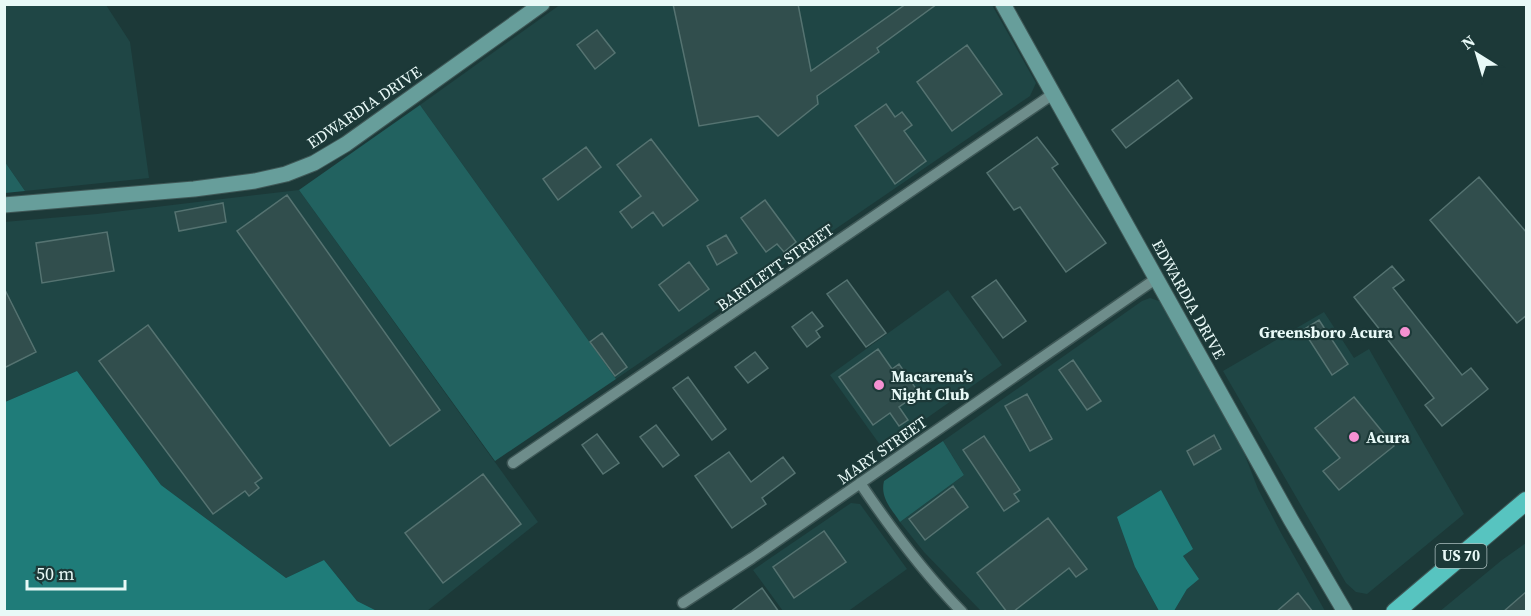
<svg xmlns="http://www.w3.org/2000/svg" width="1531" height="616" font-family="'Source Serif 4',serif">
  <rect width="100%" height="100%" fill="#1c3938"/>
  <!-- built -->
  <path fill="#1f4645" d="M561,4L992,5L1036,83L1030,96L616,379L420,105Z
    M4,5H106L130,42L149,178L25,191L5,162Z
    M299,190L538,522L427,611H377L357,601L324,560L286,578L161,485L77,371L5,402L4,222L97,214Z
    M948,290L1002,365L883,449L830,375Z
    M1150,298L1159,301L1164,306L1239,440L1258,489L1281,533L1325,611H1174L1187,589L1183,556L1192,549L1135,567L1159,611H981L924,552L900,522L964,475L943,441L1142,301Z
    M1324,312L1354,358L1369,349L1464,514L1367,594L1356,592L1346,583L1223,371Z
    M851,503L860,504L907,569L847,612L783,611L753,570Z
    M1526,543V611L1439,612L1502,560Z"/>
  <!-- green -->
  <path fill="#226260" d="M420,105L616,379L495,461L299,190Z
    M4,162H5L25,191L5,193Z
    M943,441L964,475L900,522C891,508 880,498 884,481Z"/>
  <!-- forest -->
  <path fill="#1f7c79" d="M77,371L161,485L286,578L324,560L357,601L377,611H5V402Z
    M1161,490L1193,549L1183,556L1199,579L1187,589L1174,611H1159L1135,567L1117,517Z"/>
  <!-- building -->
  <path fill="#314e4d" stroke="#557371" stroke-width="1.5" d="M673,4H798L811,71L906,4H937L877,48L879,52L817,96L818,104L778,136L758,116L699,126Z
    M597,30L615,53L595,69L577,45Z
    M967,45L1002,94L952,131L917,82Z
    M1178,80L1192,98L1126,148L1112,130Z
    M886,104L895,117L902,112L912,125L904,131L926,161L895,184L855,126Z
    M1037,137L1058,164L1052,168L1106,243L1066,272L1020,207L1014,210L987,173Z
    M651,139L698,200L663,226L653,212L632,228L620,212L641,196L617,165Z
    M586,147L601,167L558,200L543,179Z
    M1479,177L1527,233V315L1517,323L1430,220Z
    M287,195L440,410L390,446L237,231Z
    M765,200L796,242L784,252L777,244L766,252L741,218Z
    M223,203L226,222L179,231L175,212Z
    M107,232L114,271L42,283L36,243Z
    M726,235L737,253L717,265L707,246Z
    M689,262L709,289L679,311L659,285Z
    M1392,266L1404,280L1393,288L1462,375L1471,368L1488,389L1442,426L1425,405L1434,398L1354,297Z
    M847,280L886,333L866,347L827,294Z
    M996,280L1026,321L1003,338L972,297Z
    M4,288L36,352L4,368Z
    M812,312L823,326L816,331L820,337L807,347L792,327Z
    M1319,320L1348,364L1332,375L1303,330Z
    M148,325L262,478L255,483L259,488L249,496L245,491L213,514L99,361Z
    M602,333L627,367L615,376L590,342Z
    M878,349L892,369L899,364L919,393L899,407L908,420L899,426L890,413L873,425L839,377Z
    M755,352L768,368L748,383L735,367Z
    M1073,360L1101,401L1087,410L1059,370Z
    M688,377L726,429L712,440L673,388Z
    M1027,394L1052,439L1030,451L1005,406Z
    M1354,397L1394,446L1339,490L1323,471L1340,458L1315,428Z
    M656,425L679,455L663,467L640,437Z
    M597,434L619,463L603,474L582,445Z
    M1214,435L1221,449L1194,465L1187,451Z
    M984,436L1020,490L1014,494L1019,501L1004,511L963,450Z
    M729,452L751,482L783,457L795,473L762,498L766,504L732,528L695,476Z
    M483,474L521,524L443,583L405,533Z
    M953,486L968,507L925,540L909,519Z
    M1048,518L1087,569L1076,577L1069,568L1013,612H1007L977,573Z
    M824,531L846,562L794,598L773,567Z
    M762,588L779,612H730Z
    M1527,591V612H1503Z
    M1298,593L1313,612H1276Z"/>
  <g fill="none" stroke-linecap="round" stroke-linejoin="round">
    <defs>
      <path id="street" d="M513,463L1053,94
        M860,483C891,529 923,572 962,612
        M683,603L752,558L1157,278"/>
      <path id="secondary" d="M1003,4L1291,520L1345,612
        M4,205L194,189L255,181L286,174L314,163L346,144L542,4"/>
      <path id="highway" d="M1395,612L1526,501"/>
    </defs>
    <!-- street casing -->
    <use href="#street" stroke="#3f5857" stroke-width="13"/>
    <!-- secondary casing -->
    <use href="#secondary" stroke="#3f5857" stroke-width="17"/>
    <!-- highway casing -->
    <use href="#highway" stroke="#3f5857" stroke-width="20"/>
    <!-- street -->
    <use href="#street" stroke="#6e8d8b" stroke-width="10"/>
    <!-- secondary -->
    <use href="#secondary" stroke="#679e9b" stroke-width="15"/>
    <!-- highway -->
    <use href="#highway" stroke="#57c4c0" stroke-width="18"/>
  </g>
  <!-- markers -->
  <g fill="#f591d2" stroke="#1c3938" stroke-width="2">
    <circle cx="1405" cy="332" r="6"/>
    <circle cx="879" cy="385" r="6"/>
    <circle cx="1354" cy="437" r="6"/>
  </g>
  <g text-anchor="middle" stroke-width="4.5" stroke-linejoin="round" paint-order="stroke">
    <!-- shield labels -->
    <rect fill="#1c3938" stroke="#abbfbe" stroke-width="1.5" x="1435.5" y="544" width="51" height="24" rx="4.5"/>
    <g font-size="15" font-weight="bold" fill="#e8f9f7">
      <text x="1461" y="561">US 70</text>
    </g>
    <!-- street labels -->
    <g font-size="16" fill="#e8f9f7" stroke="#1c3938">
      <text transform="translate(364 107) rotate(-34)" y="6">EDWARDIA DRIVE</text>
      <text transform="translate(775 267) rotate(-35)" y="6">BARTLETT STREET</text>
      <text transform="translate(1189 299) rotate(61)" y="6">EDWARDIA DRIVE</text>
      <text transform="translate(882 450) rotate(-35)" y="6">MARY STREET</text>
    </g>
    <!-- poi labels -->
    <g font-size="16" font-weight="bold" fill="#e8f9f7" stroke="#1c3938" text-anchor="start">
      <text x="1393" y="338" text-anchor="end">Greensboro Acura</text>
      <text x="891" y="382">Macarena’s<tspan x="891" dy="18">Night Club</tspan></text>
      <text x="1366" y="443">Acura</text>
    </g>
  </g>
  <!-- border -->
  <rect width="1531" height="616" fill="none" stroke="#e8f9f7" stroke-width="12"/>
  <!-- north arrow -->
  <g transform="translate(1477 54) rotate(323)" stroke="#1c3938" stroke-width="4.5" paint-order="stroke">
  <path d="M0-4.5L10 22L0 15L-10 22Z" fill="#e8f9f7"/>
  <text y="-9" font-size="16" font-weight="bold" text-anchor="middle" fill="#e8f9f7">N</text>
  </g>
  <!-- scale -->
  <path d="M27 580v9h98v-9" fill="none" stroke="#e8f9f7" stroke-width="3"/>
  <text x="36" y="580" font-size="18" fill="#e8f9f7" stroke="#1c3938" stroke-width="4.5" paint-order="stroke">50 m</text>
</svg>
